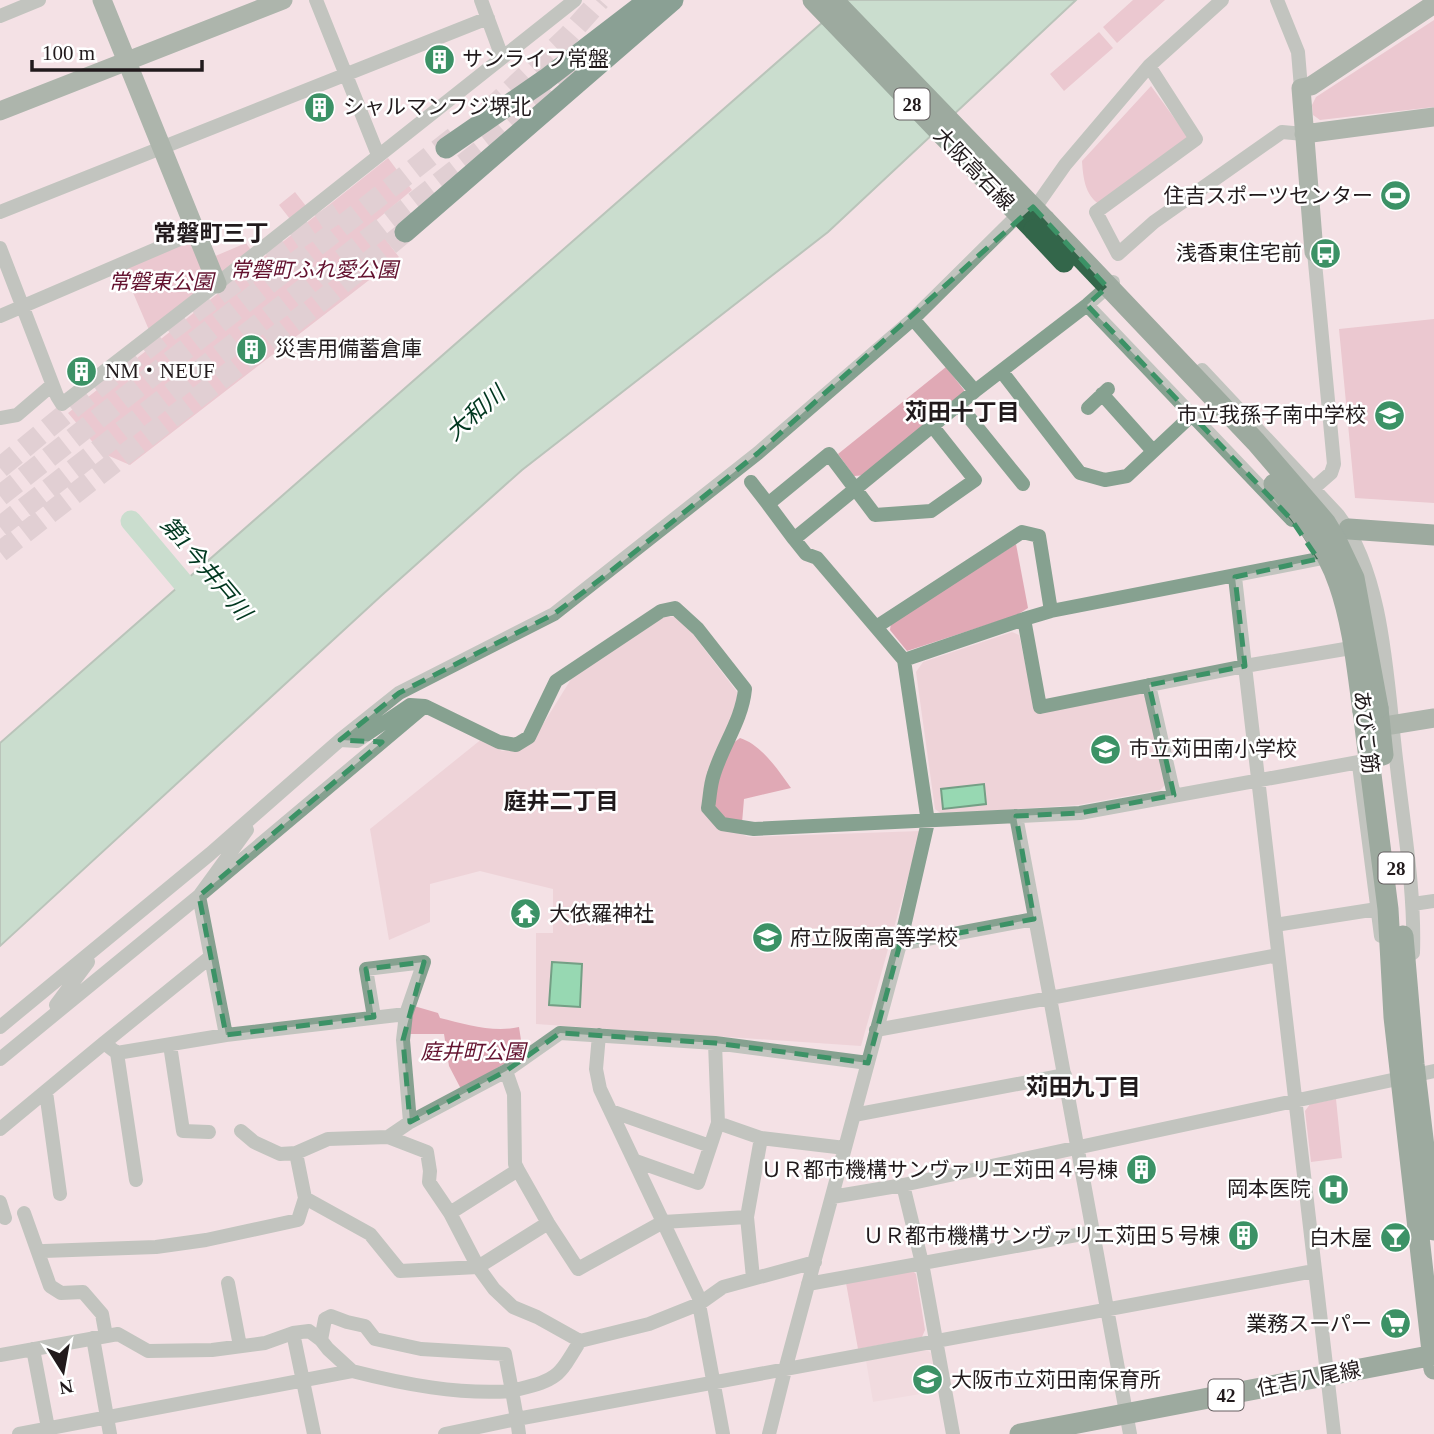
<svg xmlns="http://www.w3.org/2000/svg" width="1434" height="1434" font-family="'Times New Roman','Noto Sans JP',serif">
  <rect width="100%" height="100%" fill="#f4e1e5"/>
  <!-- built -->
  <path fill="#eed3d8" d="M662,616L676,617L683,621L737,692L738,706L717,826L749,837L921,831L861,1046L536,1024V933H553V889L480,871L430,884V922L389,940L370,829L483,738L502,751L522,747L532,742L573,676Z
    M1012,632L1019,635L1036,713L1140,693L1148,697L1165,785L1160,790L1078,805L942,814L935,809L916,672L923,662Z
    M926,1349L933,1355L939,1391L873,1402L866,1361Z"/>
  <!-- green -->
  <path fill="#e0a9b5" d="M1133,0H1165L1117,43L1103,27Z
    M1434,20V107L1320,120L1313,115L1312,105L1316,97Z
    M1099,32L1113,48L1064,91L1050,74Z
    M1151,86L1188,137L1099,204C1085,195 1083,177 1082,161Z
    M388,158L412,190L373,223L399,257L130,465L102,453L68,413Z
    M295,192L306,206L290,219L279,205Z
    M192,241L207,278L206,284L149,330L122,267Z
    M246,243L251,250L225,271H219L213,257Z
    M1434,319V503L1355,498L1339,329Z
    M946,367L964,390L963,395L868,475L854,476L838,454Z
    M1016,544L1028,608L1017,615L907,651L890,630L891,623Z
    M740,738C762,745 778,770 791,788L744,799L742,823L721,817L714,803L719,778L729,746Z
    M414,1006L438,1013L440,1018C465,1024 493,1033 519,1027L523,1053L461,1089L449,1066L444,1034H406Z
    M1336,1099L1342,1158L1311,1162L1305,1111L1310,1104Z
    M912,1270L916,1274L925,1330L922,1337L858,1349L846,1283Z"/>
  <!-- water -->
  <path fill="#97d8b2" stroke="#749f85" stroke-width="2" d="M848,0H1076L828,232L522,470L382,595L0,946V743Z
    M984,784L986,804L943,809L941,789Z
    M552,962L582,964L580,1007L549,1005Z"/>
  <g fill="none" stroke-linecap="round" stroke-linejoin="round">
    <!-- river -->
    <path stroke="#97d8b2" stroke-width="21" d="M131,521L200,603"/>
    <!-- highway-tunnel -->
    <path stroke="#cab9bd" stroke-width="21" stroke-dasharray="21 10" stroke-linecap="butt" d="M488,111L568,36L600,0
      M0,468C110,376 223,285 345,208
      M0,496L457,135
      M0,527L504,132L553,88L574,65
      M0,552L321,301L405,232"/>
    <!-- street -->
    <path stroke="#86a190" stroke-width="14" d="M316,0L378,155
      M481,0L502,57
      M1277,0L1298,52L1301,88
      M0,16L39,0
      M1149,66L1196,139L1096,212L1118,254L1154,222L1282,132L1304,134
      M0,212L488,18
      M0,248L57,396L62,404L217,284L575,0
      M1314,252L1334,464L1331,473L1315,487
      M1113,282L1087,305L975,391L794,539L806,554L817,558L904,660L1024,619L1040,707L1245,666L1235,577
      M1087,305L1292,520
      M0,316L196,232
      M913,319L975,391
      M1202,370L1338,515C1386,578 1387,690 1397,767C1404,829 1415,891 1413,953
      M1002,372L1080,473L1105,480L1127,476L1192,415
      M1102,394L1153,451
      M959,405L1023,484
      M1088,408L1108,389
      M0,418L17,415L52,385
      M751,482L768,504
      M794,539L768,504L829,454L875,515L931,511L975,480L933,427
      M1024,619L1051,611L1318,559
      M876,627L1022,532L1039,536L1051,611
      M1149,685L1174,795
      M340,740L357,741L410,705L425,706
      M1359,765L1381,936
      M1413,904L1434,901
      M1275,925L1377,909
      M900,944L1034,919
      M56,1005L88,962
      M374,1017L366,969L424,962L406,1014L403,1040L410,1122
      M0,1027L210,854L340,740L399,693L554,614L758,453L913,319L1012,221L1039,202L1065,165L1149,66L1222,0
      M876,1030L1050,998L1016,816
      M226,1035L199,896L247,830
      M599,1035L596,1069L600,1089L701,1302
      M715,1043L718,1123L761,1138L845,1148
      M170,1045L183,1131L209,1132
      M117,1053L104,1043L209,958
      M0,1059L199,896L425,706L499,742L516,745L529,737L556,681L661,611L675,608L698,629L745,689C742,720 723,745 714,774C710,785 710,797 708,808L722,824L754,829L1080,813L1359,762
      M506,1071L514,1094L515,1164L518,1170L548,1223L578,1269L663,1222L747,1217
      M46,1092L60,1194
      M611,1111L710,1146
      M854,1115L1065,1075
      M0,1129L104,1043
      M241,1131L254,1142L280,1154L296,1153L328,1139L388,1137L410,1122L506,1071L560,1033L715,1043L868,1063
      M388,1137L427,1152L430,1171L429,1182L450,1213L478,1267L494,1289L513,1307L537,1317L580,1341
      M636,1161L698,1183L718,1123
      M136,1180L117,1053L226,1035L406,1014
      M903,1185L922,1263L953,1434
      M832,1197L903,1185L1434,1071
      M305,1198L370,1234L400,1271L478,1267L548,1223
      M0,1202L5,1218
      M24,1213L50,1286L61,1293L83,1292L102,1314L106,1336
      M450,1213L518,1170
      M39,1255L44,1251L156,1247L206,1240L298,1220L305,1198L296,1153
      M753,1278L747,1217L761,1138
      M228,1283L240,1346
      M808,1284L1093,1232
      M699,1304L723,1434
      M293,1333L314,1434
      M93,1338L110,1434
      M321,1340L328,1349L352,1371
      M33,1349L48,1428
      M0,1355L118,1334L148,1351L212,1350L265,1343L293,1333L309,1331L321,1340L325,1319L331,1316L347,1322L365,1326L375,1339L421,1349L505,1354L512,1391C459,1395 403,1384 352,1371L19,1434
      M445,1434L517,1419L512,1391C557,1379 556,1381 580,1341L649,1324L699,1304L723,1287L815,1262
      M519,1434L517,1419L1314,1271
      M769,1434L785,1370L900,944L928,822L904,660
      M1130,1434L1050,998L1278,955
      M1334,1434L1245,666L1345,649"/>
    <!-- secondary -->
    <path stroke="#577f67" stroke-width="19" d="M102,0L217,284
      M0,111L283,0
      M1304,134L1434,117
      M1314,252L1301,88L1311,86L1434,4
      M1391,725L1434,718"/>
    <!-- primary -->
    <path stroke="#33664a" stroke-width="21" d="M813,0L1034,230
      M833,0L1045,220
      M1349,529L1434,535
      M1378,708L1383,755
      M1363,711L1388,909L1394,1017L1434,1369
      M1403,936L1414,1064L1434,1230
      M1020,1434L1434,1355"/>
    <!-- highway -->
    <path stroke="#095132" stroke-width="21" d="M446,148L546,79L649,0
      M405,232L673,0"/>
    <!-- primary-bridge -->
    <path stroke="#33664a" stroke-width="21" d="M1045,220L1256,442L1325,522L1337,542L1354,578L1378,708
      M1034,230L1064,262
      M1274,484C1300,513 1326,546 1339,584C1353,624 1357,669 1363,711"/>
  </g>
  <!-- marked area -->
  <path d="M0 0H1434V1434H0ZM1033,207L1107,287L1087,305L1291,519L1318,559L1235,577L1245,666L1149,685L1174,795L1080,813L1016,816L1034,919L900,944L868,1063L715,1043L560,1033L506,1071L410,1122L403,1040L424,962L366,969L374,1017L226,1035L199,896L382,742L340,740L399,693L554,614L606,575L758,453Z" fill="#f4e1e5" fill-opacity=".55" fill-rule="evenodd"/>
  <path fill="none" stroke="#3c9266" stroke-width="5" stroke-dasharray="14 9" stroke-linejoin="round" d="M1033,207L1107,287L1087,305L1291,519L1318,559L1235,577L1245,666L1149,685L1174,795L1080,813L1016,816L1034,919L900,944L868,1063L715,1043L560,1033L506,1071L410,1122L403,1040L424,962L366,969L374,1017L226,1035L199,896L382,742L340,740L399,693L554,614L606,575L758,453Z"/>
  <!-- icons -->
  <defs>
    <symbol id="building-disc" viewBox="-11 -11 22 22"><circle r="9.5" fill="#3c9266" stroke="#fff"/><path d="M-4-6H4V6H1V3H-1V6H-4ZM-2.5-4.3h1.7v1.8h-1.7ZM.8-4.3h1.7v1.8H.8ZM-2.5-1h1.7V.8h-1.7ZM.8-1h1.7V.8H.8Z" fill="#fff"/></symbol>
    <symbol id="stadium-disc" viewBox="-11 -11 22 22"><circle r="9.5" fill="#3c9266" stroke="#fff"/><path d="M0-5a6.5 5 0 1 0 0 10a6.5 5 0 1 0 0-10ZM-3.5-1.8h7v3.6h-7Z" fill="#fff"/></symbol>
    <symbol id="bus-disc" viewBox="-11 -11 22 22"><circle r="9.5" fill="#3c9266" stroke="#fff"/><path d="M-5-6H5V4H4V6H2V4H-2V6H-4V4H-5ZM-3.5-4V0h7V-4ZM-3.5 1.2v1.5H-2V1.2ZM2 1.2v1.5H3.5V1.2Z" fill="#fff"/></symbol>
    <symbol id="school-disc" viewBox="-11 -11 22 22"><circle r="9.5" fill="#3c9266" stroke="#fff"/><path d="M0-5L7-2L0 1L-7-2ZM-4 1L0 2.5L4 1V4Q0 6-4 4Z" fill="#fff"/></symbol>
    <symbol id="temple-disc" viewBox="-11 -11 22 22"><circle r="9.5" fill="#3c9266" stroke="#fff"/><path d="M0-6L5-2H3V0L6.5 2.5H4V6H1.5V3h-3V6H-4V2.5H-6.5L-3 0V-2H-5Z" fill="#fff"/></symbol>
    <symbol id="hospital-disc" viewBox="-11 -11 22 22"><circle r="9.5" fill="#3c9266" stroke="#fff"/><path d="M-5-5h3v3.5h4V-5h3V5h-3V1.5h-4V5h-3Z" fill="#fff"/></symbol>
    <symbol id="bar-disc" viewBox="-11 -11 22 22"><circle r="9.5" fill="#3c9266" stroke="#fff"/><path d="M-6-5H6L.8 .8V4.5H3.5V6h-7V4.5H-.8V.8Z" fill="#fff"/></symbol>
    <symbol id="supermarket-disc" viewBox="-11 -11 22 22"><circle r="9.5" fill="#3c9266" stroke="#fff"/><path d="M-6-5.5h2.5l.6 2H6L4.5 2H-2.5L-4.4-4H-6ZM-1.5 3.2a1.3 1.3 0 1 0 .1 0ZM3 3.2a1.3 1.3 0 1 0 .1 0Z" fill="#fff"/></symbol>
  </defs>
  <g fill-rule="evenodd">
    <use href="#building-disc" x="422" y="42" width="35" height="35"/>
    <use href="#building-disc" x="302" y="90" width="35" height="35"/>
    <use href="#stadium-disc" x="1378" y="178" width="35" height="35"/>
    <use href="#bus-disc" x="1308" y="236" width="35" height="35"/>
    <use href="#building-disc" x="234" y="332" width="35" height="35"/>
    <use href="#building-disc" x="64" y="354" width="35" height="35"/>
    <use href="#school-disc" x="1372" y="398" width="35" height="35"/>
    <use href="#school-disc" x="1088" y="732" width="35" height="35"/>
    <use href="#temple-disc" x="508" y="896" width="35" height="35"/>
    <use href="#school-disc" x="750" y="920" width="35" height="35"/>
    <use href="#building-disc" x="1124" y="1152" width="35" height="35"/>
    <use href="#hospital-disc" x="1316" y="1172" width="35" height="35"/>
    <use href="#building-disc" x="1226" y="1218" width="35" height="35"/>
    <use href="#bar-disc" x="1378" y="1220" width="35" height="35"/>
    <use href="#supermarket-disc" x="1378" y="1306" width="35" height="35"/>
    <use href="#school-disc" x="910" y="1362" width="35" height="35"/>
  </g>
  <g text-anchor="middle" stroke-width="5" stroke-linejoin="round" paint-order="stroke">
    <!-- shield labels -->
    <g fill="#fff" stroke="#645f60" stroke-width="2">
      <rect x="894.5" y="88.5" width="35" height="31" rx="5"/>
      <rect x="1378.5" y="852.5" width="35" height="31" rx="5"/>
      <rect x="1208.5" y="1379.5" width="35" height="31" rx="5"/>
    </g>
    <g font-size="19" font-weight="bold" fill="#211a1c">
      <text x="912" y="111">28</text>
      <text x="1396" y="875">28</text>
      <text x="1226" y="1402">42</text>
    </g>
    <!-- poi labels -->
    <g font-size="21" fill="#211a1c" stroke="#fff" text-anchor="start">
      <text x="462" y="66">サンライフ常盤</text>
      <text x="343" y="114">シャルマンフジ堺北</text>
      <text x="1373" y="203" text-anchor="end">住吉スポーツセンター</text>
      <text x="1302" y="260" text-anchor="end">浅香東住宅前</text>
      <text x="275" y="356">災害用備蓄倉庫</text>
      <text x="105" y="378">NM・NEUF</text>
      <text x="1366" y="422" text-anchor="end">市立我孫子南中学校</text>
      <text x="1129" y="756">市立苅田南小学校</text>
      <text x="549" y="921">大依羅神社</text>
      <text x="790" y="945">府立阪南高等学校</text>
      <text x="1118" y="1177" text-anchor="end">ＵＲ都市機構サンヴァリエ苅田４号棟</text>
      <text x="1311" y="1196" text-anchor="end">岡本医院</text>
      <text x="1220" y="1243" text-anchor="end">ＵＲ都市機構サンヴァリエ苅田５号棟</text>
      <text x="1372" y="1245" text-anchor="end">白木屋</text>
      <text x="1372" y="1331" text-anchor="end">業務スーパー</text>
      <text x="951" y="1387">大阪市立苅田南保育所</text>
    </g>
    <!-- street labels -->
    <g font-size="21" fill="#211a1c" stroke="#fff">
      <text transform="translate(974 169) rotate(46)" y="7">大阪高石線</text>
      <text transform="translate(1366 732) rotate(83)" y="7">あびこ筋</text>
      <text transform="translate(1309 1379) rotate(-11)" y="7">住吉八尾線</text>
    </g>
    <!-- park labels -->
    <g font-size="21" font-style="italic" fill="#63122f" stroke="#fff">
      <text x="314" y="277">常磐町ふれ愛公園</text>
      <text x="161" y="289">常磐東公園</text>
      <text x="473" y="1059">庭井町公園</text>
    </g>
    <!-- neighbourhood labels -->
    <g font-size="23" font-weight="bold" fill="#211a1c" stroke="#fff">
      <text x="211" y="241">常磐町三丁</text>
      <text x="962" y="420">苅田十丁目</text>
      <text x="561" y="809">庭井二丁目</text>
      <text x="1083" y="1095">苅田九丁目</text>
    </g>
    <!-- water labels -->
    <g font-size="23" font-style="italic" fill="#00371f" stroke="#fff">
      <text transform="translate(475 413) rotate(-41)" y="8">大和川</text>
      <text transform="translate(206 568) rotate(50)" y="8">第1今井戸川</text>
    </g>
  </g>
  <!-- north arrow -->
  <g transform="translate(63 1371) rotate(169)" stroke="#ffffff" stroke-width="5" paint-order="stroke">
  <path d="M0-5L12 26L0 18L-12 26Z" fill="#211a1c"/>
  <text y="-10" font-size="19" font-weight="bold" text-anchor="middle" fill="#211a1c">N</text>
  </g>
  <!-- scale -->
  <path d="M32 60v10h170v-10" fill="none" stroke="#211a1c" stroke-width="3.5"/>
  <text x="42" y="60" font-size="21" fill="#211a1c" stroke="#ffffff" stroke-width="5" paint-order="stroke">100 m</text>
</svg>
